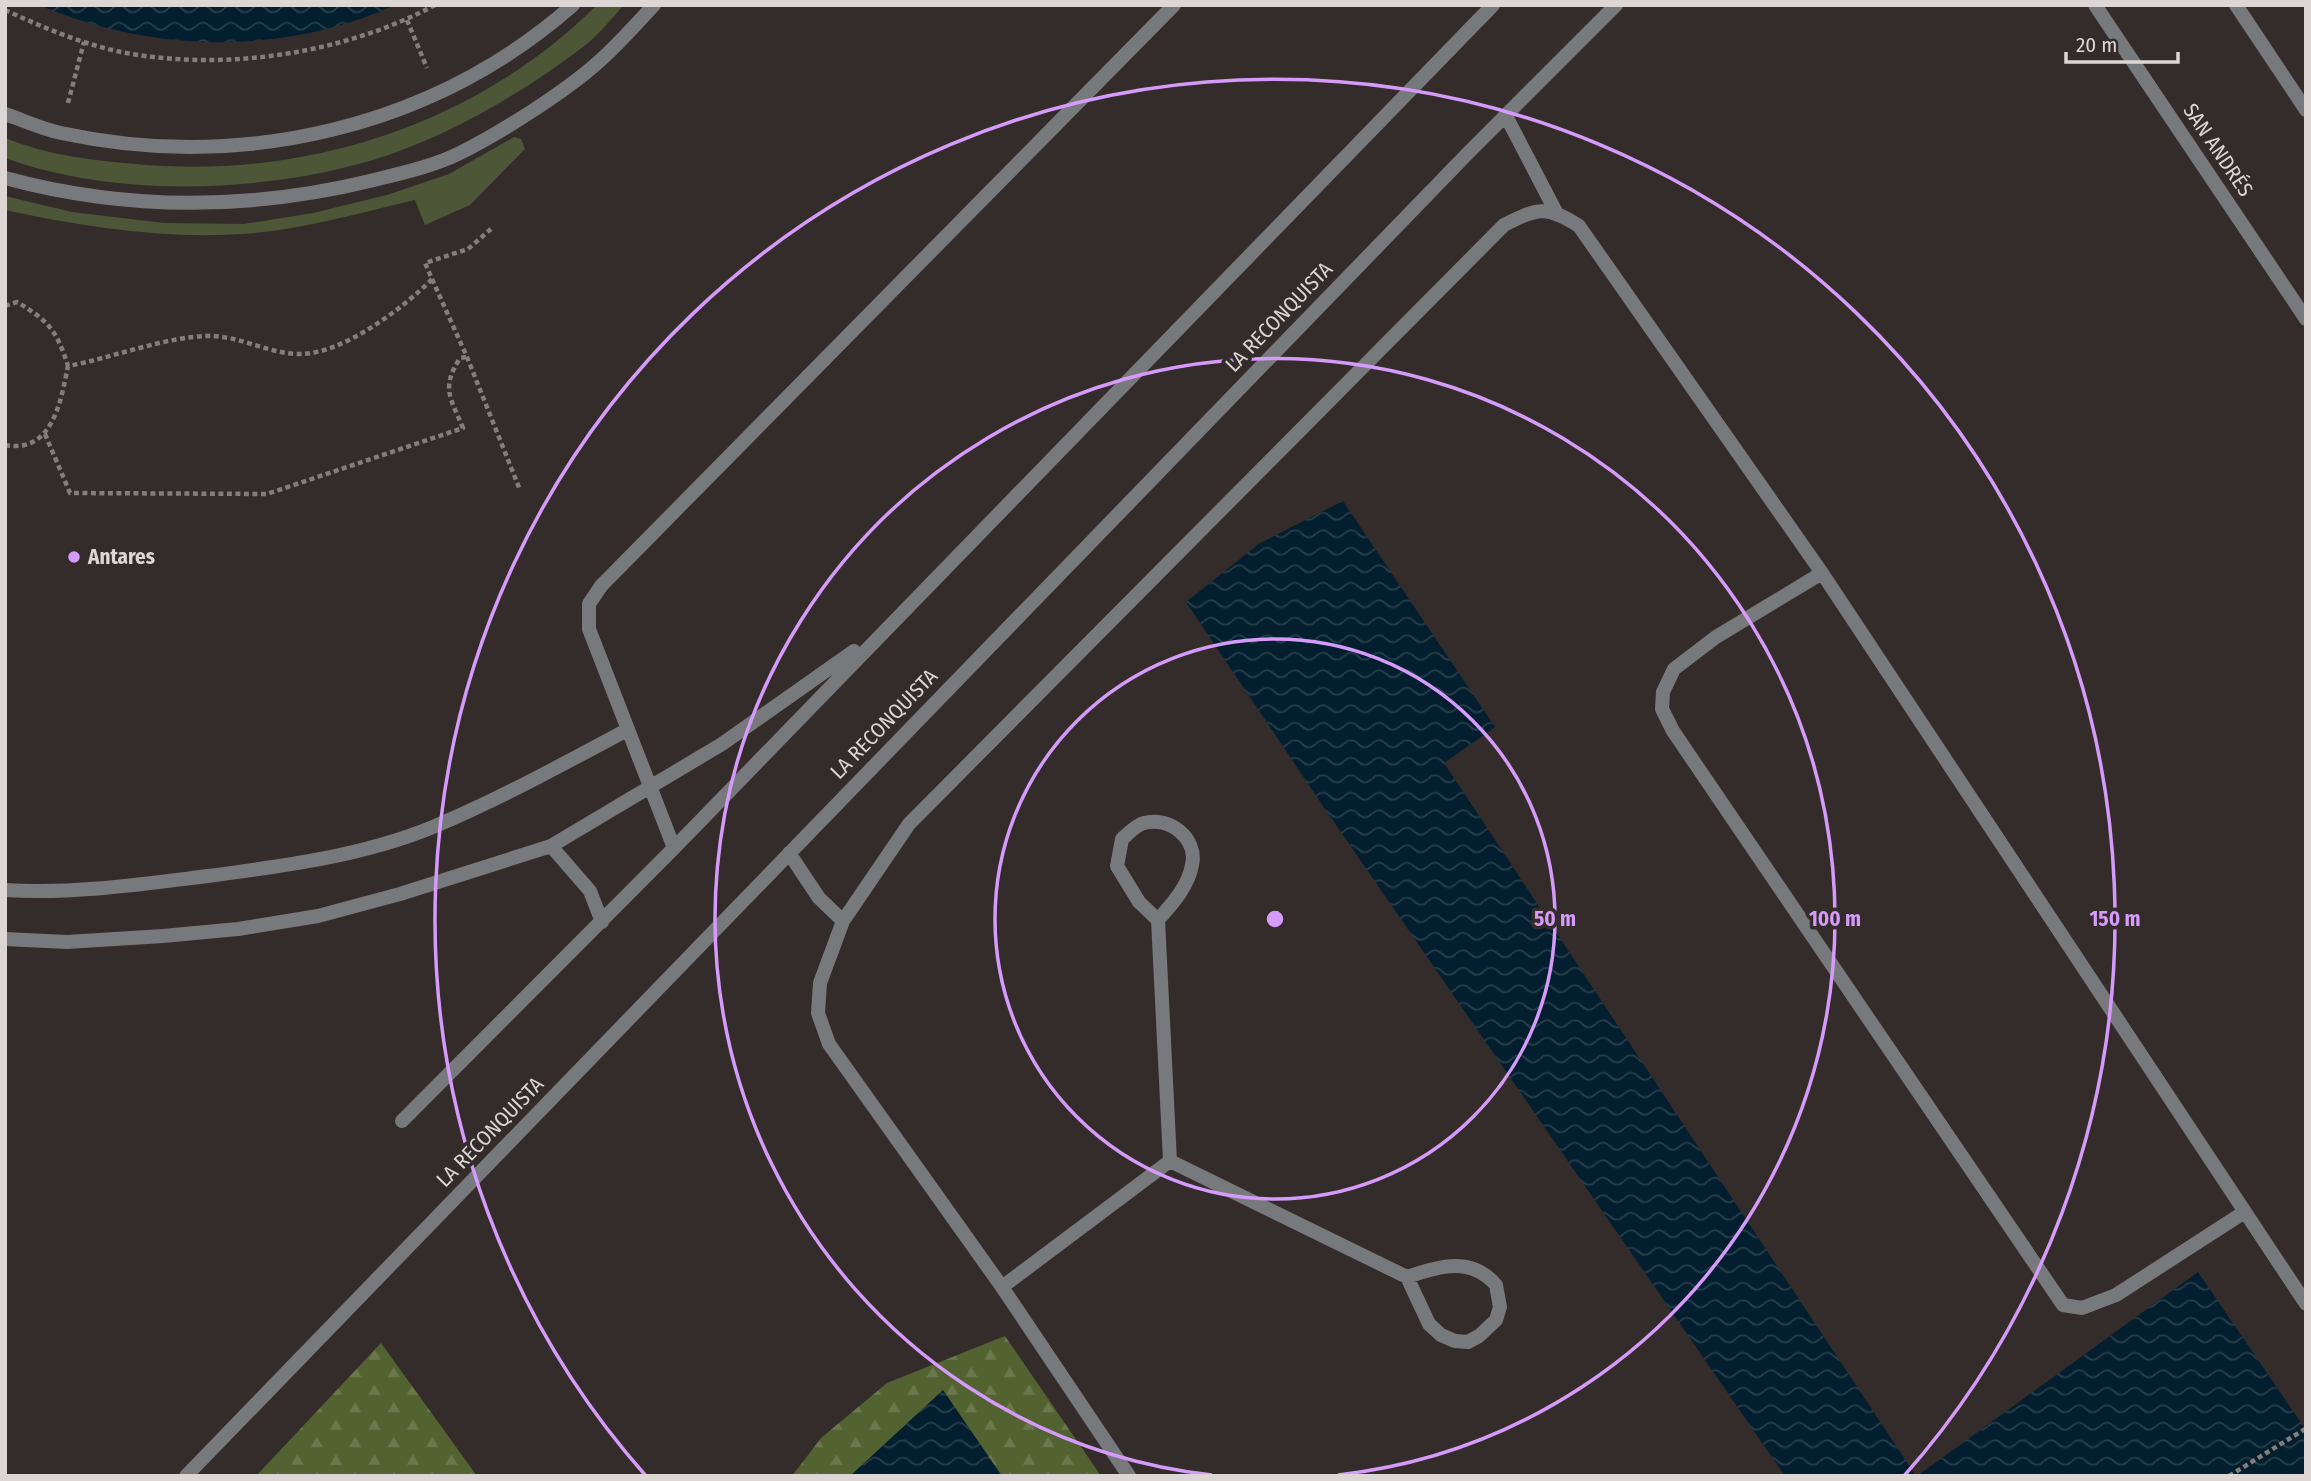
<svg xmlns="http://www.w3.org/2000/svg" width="2311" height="1481" font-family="'Fira Sans Condensed',sans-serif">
  <defs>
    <pattern id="forest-firs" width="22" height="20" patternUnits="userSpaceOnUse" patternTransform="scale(1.75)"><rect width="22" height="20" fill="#536231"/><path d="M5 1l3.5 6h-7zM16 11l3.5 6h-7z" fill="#6b784e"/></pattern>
    <pattern id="water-waves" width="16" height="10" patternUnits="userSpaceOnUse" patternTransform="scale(1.75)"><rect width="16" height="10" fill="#031e2e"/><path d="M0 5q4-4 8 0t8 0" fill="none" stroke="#273e4b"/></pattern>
  </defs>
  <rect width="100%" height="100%" fill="#332c2a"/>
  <!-- green -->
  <path fill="#4d5737" d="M597,5H624C611,19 598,36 583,47C523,93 445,138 373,160C261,193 115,198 5,158V138C47,155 90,160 135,164C303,180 475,126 597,5Z
    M514,137L521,139L525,149L470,205L425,225L415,200C359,213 301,230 243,234C163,239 84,227 5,210V196L72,212L164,223L244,224L313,213L387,195L449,174Z"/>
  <!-- forest -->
  <path fill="url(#forest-firs)" d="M1005,1336L1101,1476H792L821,1438L887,1383Z
    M381,1343L477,1476H256Z"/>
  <!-- water -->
  <path fill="url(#water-waves)" d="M39,5H395C283,56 152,53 39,5Z
    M1343,501L1495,727L1444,763L1916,1476H1785L1325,809L1186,602L1260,543Z
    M2198,1272L2306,1430V1476H1917Z
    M943,1390L1002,1476H850Z"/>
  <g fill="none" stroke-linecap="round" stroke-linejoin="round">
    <!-- path -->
    <path stroke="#837d7b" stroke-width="4.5" stroke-dasharray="5 3.5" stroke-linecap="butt" d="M5,10C42,27 82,44 121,52C223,72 344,54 435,5
      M407,20L427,68
      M68,103L84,42
      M432,279L467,357L520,490
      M5,306L17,302C49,321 57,331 68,366C112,358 167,336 210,336C240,336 270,354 299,354C341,355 404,308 432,279L425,263L468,249L491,229
      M45,434L70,493L267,494L463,428C450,397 441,388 460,358L467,357
      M5,445C53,454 61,400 68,366
      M2229,1476L2305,1429"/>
    <!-- minor -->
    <path stroke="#77797c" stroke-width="14" d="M2095,5L2306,319
      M2236,5L2306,110
      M5,114C23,120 42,129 61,133C242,172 433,128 573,5
      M1506,116L1556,212
      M5,178C127,211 252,210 374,180C402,173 434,166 460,153C502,132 572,88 606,55C623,39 638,22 654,5
      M1822,573L1716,637L1674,669L1663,692L1662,709L1673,731L2063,1305L2082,1308L2116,1295L2243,1213
      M551,846L590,891L602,922
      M674,848L589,629V604L601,586L1174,5
      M789,853L819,898L843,921L820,983L818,1013L829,1044L1002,1287L1129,1476
      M5,890C70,894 136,885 200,877C277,867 360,857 433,827C500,799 563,764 627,730
      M1158,920L1139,902L1117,866L1122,839C1129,833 1136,825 1144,823C1169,816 1198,838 1192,865C1188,887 1172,904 1158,920L1170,1161L1407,1277L1429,1324L1441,1335L1455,1341L1468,1342L1479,1336L1496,1320L1500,1307L1496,1285C1471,1256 1439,1266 1407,1277
      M843,921L909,824L1504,225C1538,208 1546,205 1579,226L1822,573L2306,1304
      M5,939L67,942L163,936L238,929L318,916L400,894L551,846L722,744L854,651
      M402,1121L674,848L1493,5
      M1002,1287L1170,1161
      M186,1476L1469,152L1616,5"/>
  </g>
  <!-- distance rings -->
  <g fill="none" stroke="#d69bfa" stroke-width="3.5">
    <circle cx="1275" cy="919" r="280"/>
    <path d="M1212 1475A560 560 0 1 1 1338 1475"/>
    <path d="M646 1476A840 840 0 1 1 1904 1476"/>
  </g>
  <!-- markers -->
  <circle fill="#d69bfa" stroke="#332c2a" stroke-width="2.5" cx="74" cy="557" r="7"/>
  <g text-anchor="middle" stroke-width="7" stroke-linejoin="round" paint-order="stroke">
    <!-- street labels -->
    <g font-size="21" fill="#dcd7d5" stroke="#332c2a">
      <text transform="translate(2218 150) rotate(56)" y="7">SAN ANDRÉS</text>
      <text transform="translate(1279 317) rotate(-46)" y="7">LA RECONQUISTA</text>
      <text transform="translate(884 724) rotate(-46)" y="7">LA RECONQUISTA</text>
      <text transform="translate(490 1132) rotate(-46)" y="7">LA RECONQUISTA</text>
    </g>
    <!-- poi labels -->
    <g font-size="21" font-weight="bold" fill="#dcd7d5" stroke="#332c2a" text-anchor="start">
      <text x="88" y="564">Antares</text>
    </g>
  </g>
  <circle cx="1275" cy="919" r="10" fill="#d69bfa" stroke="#332c2a" stroke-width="3.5"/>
  <g font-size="21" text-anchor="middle" font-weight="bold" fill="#d69bfa" stroke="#332c2a" stroke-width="7" stroke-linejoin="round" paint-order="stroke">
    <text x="1555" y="926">50 m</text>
    <text x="1835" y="926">100 m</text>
    <text x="2115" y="926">150 m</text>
  </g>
  <!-- border -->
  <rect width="2311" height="1481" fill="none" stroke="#dcd7d5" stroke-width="14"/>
  <!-- scale -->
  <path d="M2066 52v10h112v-10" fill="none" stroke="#dcd7d5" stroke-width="3.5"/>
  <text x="2076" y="52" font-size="21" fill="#dcd7d5" stroke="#332c2a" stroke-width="5" paint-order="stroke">20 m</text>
</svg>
